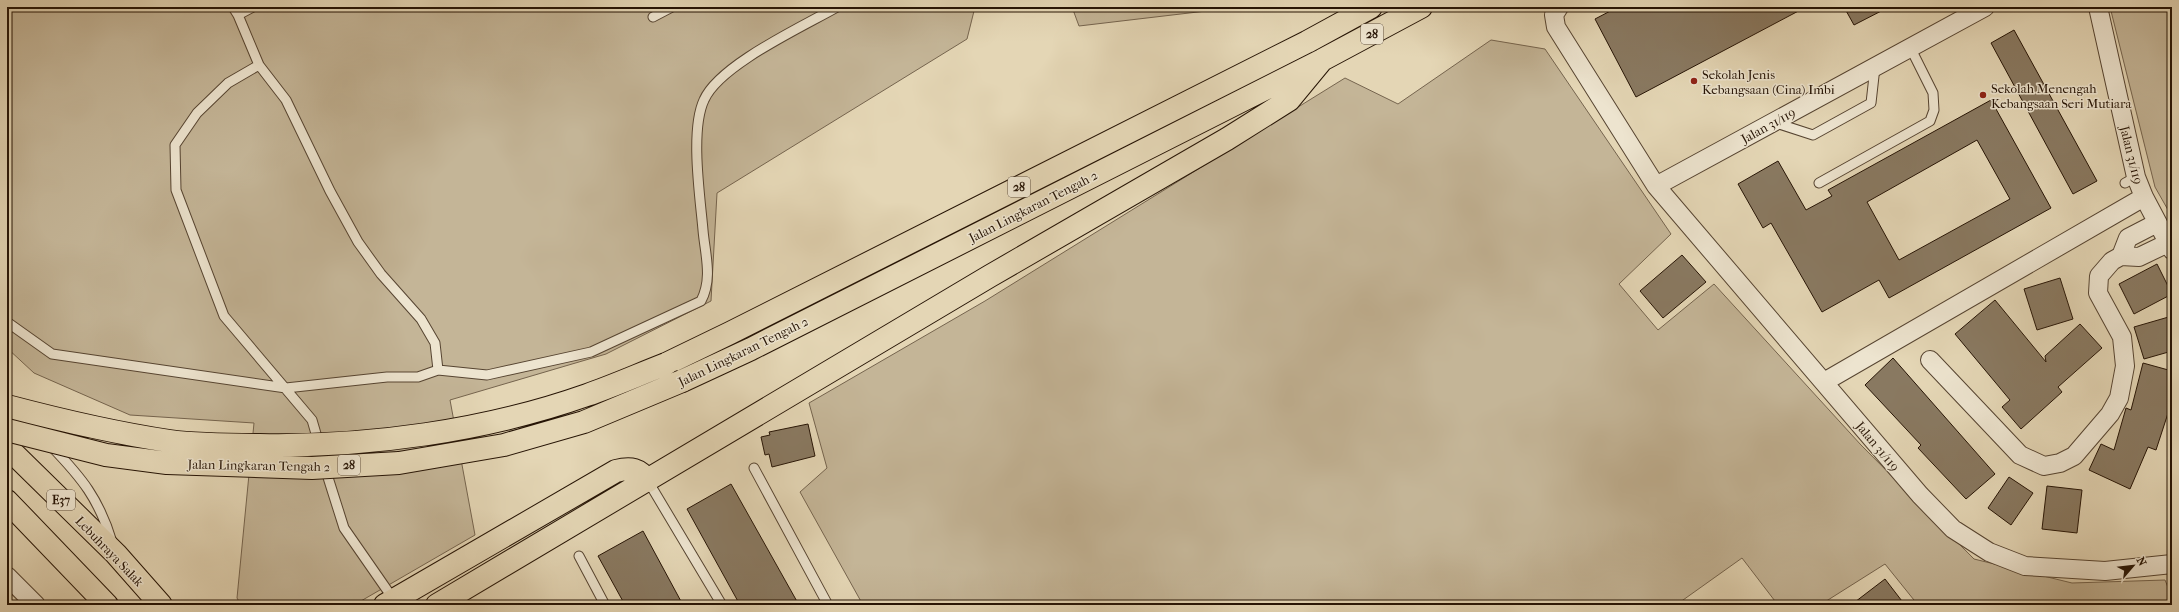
<svg xmlns="http://www.w3.org/2000/svg" width="2179" height="612" font-family="'IM FELL French Canon',serif">
  <rect width="100%" height="100%" fill="#e4d6b5"/>
  <filter id="stains"><feTurbulence type="fractalNoise" baseFrequency=".005" numOctaves="4"/><feColorMatrix values="0 0 0 0 .2 0 0 0 0 .09 0 0 0 0 .02 0 0 0 .5 -.17"/></filter>
  <radialGradient id="worn" r=".72"><stop offset=".6" stop-color="#630" stop-opacity="0"/><stop offset="1" stop-color="#630" stop-opacity=".3"/></radialGradient>
  <!-- green -->
  <path fill="#c4b597" stroke="#75644e" d="M7,7H975L967,39L717,193L711,301L606,354L450,400L475,535L354,605H241L237,598L254,423L130,415L34,373L7,348Z
    M1072,7H1228L1223,9L1079,26Z
    M2110,7H2172V217L2155,187Z
    M1491,40L1545,49L1671,234L1619,284L1658,330L1714,284L1861,445L1974,559L2072,583L2165,580L2172,597V605H1918L1885,564L1820,605H1778L1742,558L1676,605H863L800,492L827,468L809,403L985,301L1345,78L1398,104Z"/>
  <!-- building -->
  <path fill="#897961" stroke="#261405" fill-rule="evenodd" d="M1618,7H1806L1636,97L1595,19Z
    M1844,7H1889L1854,25Z
    M2014,30L2097,181L2073,194L1991,43Z
    M1991,100L2051,208L1889,298L1879,280L1822,312L1771,223L1763,228L1738,184L1778,161L1806,210L1832,196L1828,190ZM1977,140L2010,199L1899,260L1867,202Z
    M1682,255L1706,282L1663,318L1640,291Z
    M2157,264L2172,294L2134,314L2119,284Z
    M2060,278L2073,319L2037,330L2024,289Z
    M1995,300L2046,362L2045,356L2080,324L2102,348L2058,387L2062,392L2021,429L2002,407L2010,400L1955,334Z
    M2172,316V351L2144,359L2134,327Z
    M1893,358L1995,474L1966,499L1918,448L1921,445L1865,385Z
    M2143,363L2172,371V401L2156,450L2148,447L2130,489L2089,470L2101,444L2114,450L2126,408L2131,410Z
    M808,424L815,456L772,467L769,454L765,455L761,437L770,435L769,432Z
    M2009,477L2033,493L2011,525L1988,508Z
    M731,484L799,605H740L687,509Z
    M2047,486L2082,490L2077,533L2042,529Z
    M643,531L683,605H625L598,556Z
    M1885,579L1905,605H1851Z"/>
  <g fill="none" stroke-linecap="round" stroke-linejoin="round">
    <defs>
      <path id="lane" d="M233,7L238,15L253,7
        M238,15L259,65L228,83L197,113L175,145L176,190L224,316L312,420L319,444
        M653,17L672,7
        M1773,122L1813,135L1871,103L1875,67
        M1819,183L1930,121L1934,110L1933,93L1910,47
        M2125,183L2136,177
        M7,322L52,354L286,388L387,377H418L438,370L435,343L421,319L381,274L358,242L330,191L286,100L259,65
        M438,370L487,375L591,352L701,301C713,278 705,254 703,230C700,196 690,130 704,100C719,65 802,27 837,7
        M51,446C82,478 99,499 112,542
        M325,468L344,528L394,600
        M754,468L828,605
        M648,481L722,605
        M579,556L605,605
        M7,604L8,605"/>
      <path id="street" d="M1559,7L1554,15L1556,27L1656,186L1920,495L1953,529L1989,552L2025,566L2105,571L2172,564
        M2098,7L2136,177L2144,197L2172,250
        M1656,186L1985,7
        M2121,256L2139,257L2168,243
        M1930,360L2020,455L2044,466L2060,463L2074,456L2110,414L2119,398L2125,366L2122,337L2098,293L2099,276L2112,261L2121,256L2128,238L2157,223
        M1824,382L2144,197
        M7,576L36,605"/>
      <path id="highway" d="M666,364L730,333L1307,42L1371,7
        M682,381L751,349L1322,60L1421,7
        M7,447L116,554L161,605
        M7,501L107,605
        M385,605L616,471C631,467 639,469 648,481
        M437,605L990,276L1227,139L1289,100L1322,60"/>
    </defs>
    <!-- lane casing -->
    <use href="#lane" stroke="#564431" stroke-width="11"/>
    <!-- street casing -->
    <use href="#street" stroke="#564431" stroke-width="20"/>
    <!-- highway casing -->
    <use href="#highway" stroke="#261405" stroke-width="24"/>
    <!-- lane -->
    <use href="#lane" stroke="#ede4cf" stroke-width="9"/>
    <!-- street -->
    <use href="#street" stroke="#ede4cf" stroke-width="18"/>
    <!-- highway -->
    <use href="#highway" stroke="#e4d6b5" stroke-width="22"/>
    <defs>
      <path id="highway-bridge" d="M7,406C60,420 115,433 169,441C199,445 231,445 260,445C368,447 485,431 587,395C613,386 640,374 666,364
        M7,430L106,455L167,463L312,468L399,463L504,445L584,422L682,381"/>
    </defs>
    <!-- highway-bridge casing -->
    <use href="#highway-bridge" stroke="#261405" stroke-width="24" stroke-linecap="butt"/>
    <!-- highway-bridge -->
    <use href="#highway-bridge" stroke="#e4d6b5" stroke-width="22"/>
  </g>
  <!-- markers -->
  <g fill="#8f2418" stroke="#ede4cf" stroke-width="1.5">
    <circle cx="1694" cy="81" r="4"/>
    <circle cx="1983" cy="95" r="4"/>
  </g>
  <g text-anchor="middle" stroke-width="3" stroke-linejoin="round" paint-order="stroke">
    <!-- shield labels -->
    <g fill="#ede4cf" stroke="#625242" stroke-width="1">
      <rect x="1361" y="24" width="22" height="20" rx="3"/>
      <rect x="1008" y="177" width="22" height="20" rx="3"/>
      <rect x="338" y="455" width="22" height="20" rx="3"/>
      <rect x="47" y="490" width="28" height="20" rx="3"/>
    </g>
    <g font-size="12" font-weight="bold" fill="#261405">
      <text x="1372" y="38">28</text>
      <text x="1019" y="191">28</text>
      <text x="349" y="469">28</text>
      <text x="61" y="504">E37</text>
    </g>
    <!-- poi labels -->
    <g font-size="13" fill="#261405" stroke="#ede4cf" text-anchor="start">
      <text x="1702" y="79">Sekolah Jenis<tspan x="1702" dy="15">Kebangsaan (Cina) Imbi</tspan></text>
      <text x="1991" y="93">Sekolah Menengah<tspan x="1991" dy="15">Kebangsaan Seri Mutiara</tspan></text>
    </g>
    <!-- street labels -->
    <g font-size="13" fill="#261405" stroke="#ede4cf">
      <text transform="translate(1768 125) rotate(-29)" y="5">Jalan 31/119</text>
      <text transform="translate(2132 155) rotate(76)" y="5">Jalan 31/119</text>
      <text transform="translate(1033 206) rotate(-27)" y="5">Jalan Lingkaran Tengah 2</text>
      <text transform="translate(743 351) rotate(-26)" y="5">Jalan Lingkaran Tengah 2</text>
      <text transform="translate(1878 446) rotate(50)" y="5">Jalan 31/119</text>
      <text transform="translate(259 465) rotate(1)" y="5">Jalan Lingkaran Tengah 2</text>
      <text transform="translate(110 551) rotate(46)" y="5">Lebuhraya Salak</text>
    </g>
  </g>
  <!-- margin -->
  <rect width="2179" height="612" fill="none" stroke="#e4d6b5" stroke-width="24"/>
  <rect x="8" y="8" width="2163" height="596" fill="none" stroke="#261405" stroke-width="2"/>
  <rect x="12" y="12" width="2155" height="588" fill="none" stroke="#261405"/>
  <!-- north arrow -->
  <g transform="translate(2133 566) rotate(62)" stroke="#ede4cf" stroke-width="3" paint-order="stroke">
  <path d="M0-3L7 15L0 10L-7 15Z" fill="#261405"/>
  <text y="-6" font-size="11" font-weight="bold" text-anchor="middle" fill="#261405">N</text>
  </g>
  <rect width="100%" height="100%" filter="url(#stains)"/>
  <rect width="100%" height="100%" fill="url(#worn)"/>
</svg>
